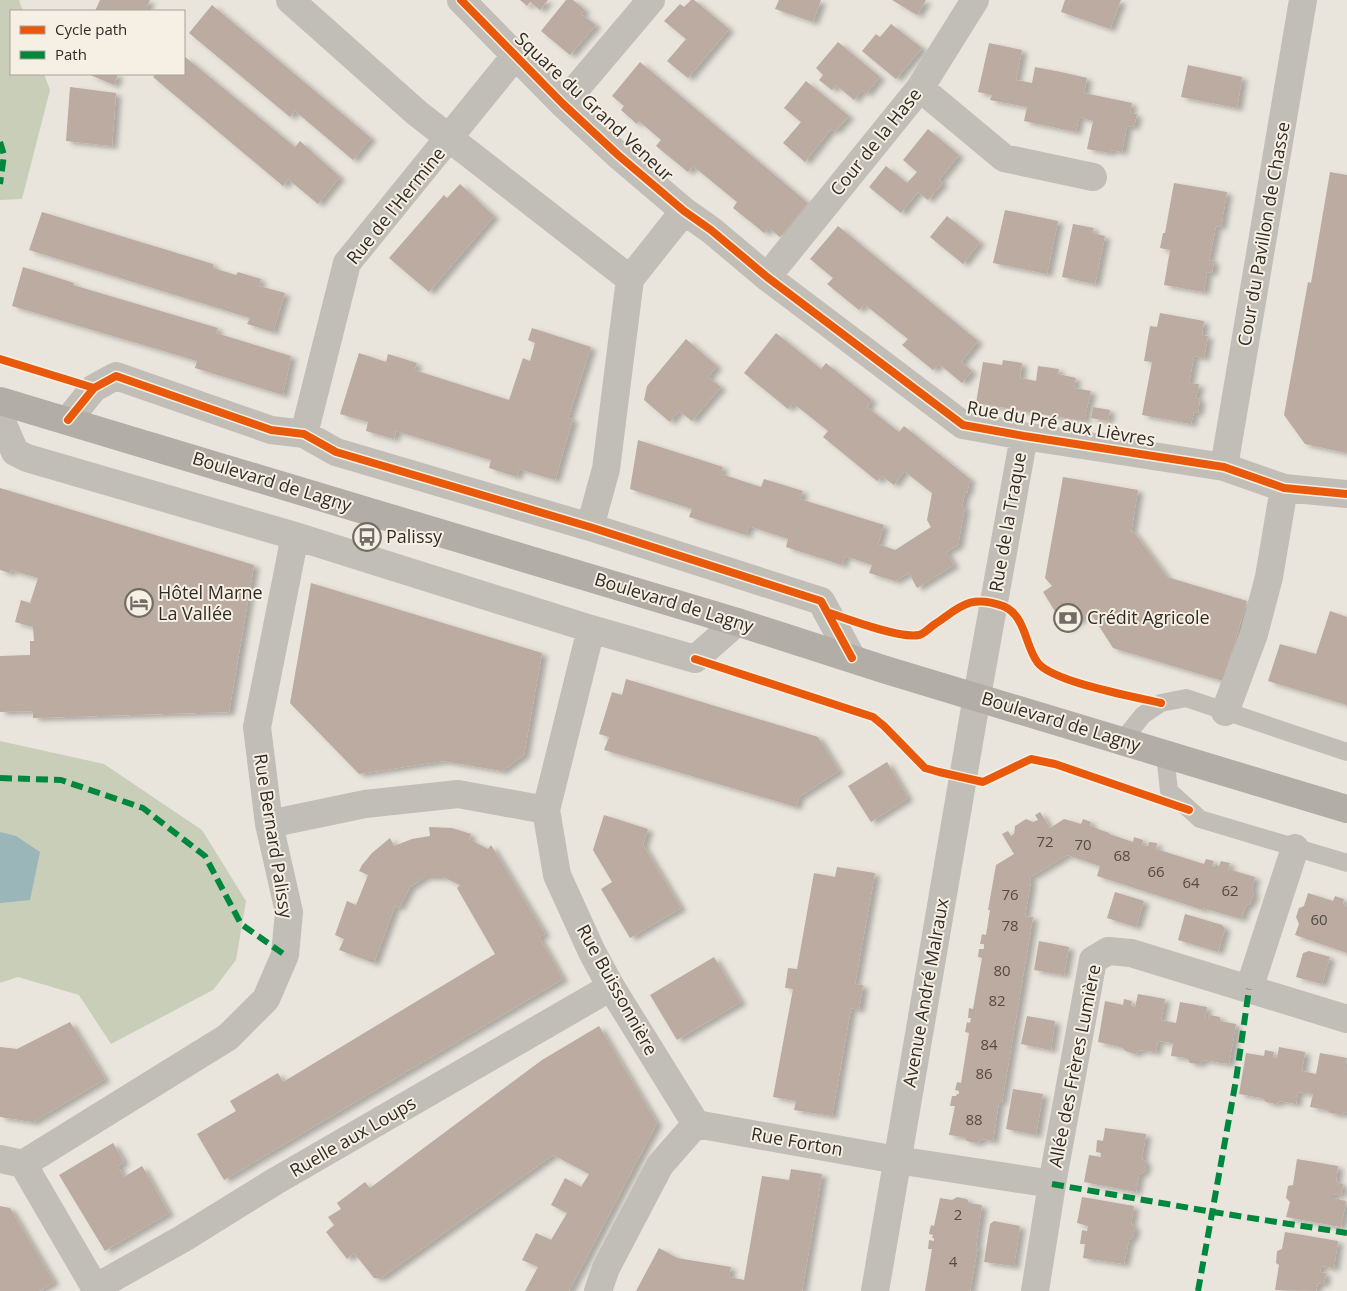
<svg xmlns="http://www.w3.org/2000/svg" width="1347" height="1291" font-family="'Open Sans',sans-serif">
  <defs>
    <filter id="shadow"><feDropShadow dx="5.5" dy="3" stdDeviation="2.5" flood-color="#0004"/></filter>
  </defs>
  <rect width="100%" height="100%" fill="#e9e5dd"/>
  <!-- green -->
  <path fill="#c8ceb8" d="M0,0H19L23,11H11V74H44L50,90L22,199L0,200Z
    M0,741L104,764L202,830L246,901L236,960L213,990L111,1044L79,995L18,977L0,983Z"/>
  <!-- water -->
  <path fill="#9bb6b8" d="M0,832L16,836L40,852L30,900L0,903Z"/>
  <!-- building -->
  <path fill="#bbaba0" filter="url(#shadow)" d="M100,0H150L145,11H95Z
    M520,0H548L540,10L530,2L527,6Z
    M566,0H573L585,10L581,14L596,25L570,55L541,31Z
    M691,0H694L729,29L688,78L667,61L686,39L664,21L680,4L684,7Z
    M779,0H821L813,22L775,9Z
    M892,0H926L917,15Z
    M1065,0H1121L1110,29L1061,12Z
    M212,5L371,138L353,160L295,111L290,117L189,33Z
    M891,24L922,48L896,79L862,51L876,34L880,37Z
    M838,42L880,77L866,94L862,90L854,100L836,85L832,90L819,80L823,75L816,68Z
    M989,43L1022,50L1016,80L1032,83L1035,67L1061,72L1087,78L1084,93L1132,103L1130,113L1137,114L1134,127L1127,126L1122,152L1111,150L1110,153L1087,149L1093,121L1079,117L1076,132L1024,121L1027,107L990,100L992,95L978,92Z
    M184,56L295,147L300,141L340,177L318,204L288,179L283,186L153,77L156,74H184Z
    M640,62L808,203L780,237L769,228L764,233L757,227L733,208L737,202L693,166L688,172L656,146L661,140L639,121L637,124L621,110L624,106L612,96Z
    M1188,65L1242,77L1237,108L1181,97Z
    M88,74H118L114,85Z
    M806,81L849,116L835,131L831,129L805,162L783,143L801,122L784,108Z
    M70,87L116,93L112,146L66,141Z
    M928,129L959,155L939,180L943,183L928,200L918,192L901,213L869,187L886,166L907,183L917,172L903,160Z
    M1330,172L1347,175V453L1305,444L1284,415L1308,282L1311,283Z
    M1174,183L1227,192L1221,227L1216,226L1213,241L1209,260L1214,261L1212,273L1207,272L1204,292L1164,285L1170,250L1160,248L1163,233H1165Z
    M460,184L494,216L429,292L389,258L444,195L447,198Z
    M1005,210L1058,221L1047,274L993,263Z
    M42,212L213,264V268L236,275L238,272L261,279L259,286L285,293L273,332L247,324L250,318L29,250Z
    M947,216L980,242L963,264L930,237Z
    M1073,224L1094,228L1092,233L1105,236L1095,284L1062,277Z
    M838,226L978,341L961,362L972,371L962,383L939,364L933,370L902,345L908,339L864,304L859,310L827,284L833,278L810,259Z
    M23,267L74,283L73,285L218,328L216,333L291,356L283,395L195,368L197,361L12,306Z
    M1160,313L1204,321L1202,335L1208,336L1204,358L1194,356L1189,383L1199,384L1196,398L1200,399L1198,413L1194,412L1191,424L1142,415L1152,362L1144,361L1150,326L1157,327Z
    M532,328L591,347L568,418L573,419L555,480L519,469L517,477L489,468L491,460L396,431L394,439L366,431L368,422L340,414L359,353L386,362L388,354L417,363L414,370L509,400L523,358L530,361L535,343L528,340Z
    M776,333L821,369L826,363L872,400L867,407L899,432L904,426L970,479L967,493L965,492L962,507H965L958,545L946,552L954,565L917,588L909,573L895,581L869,573L872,565L845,556L842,565L786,547L788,539L749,526L746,535L689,517L692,509L630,489L638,440L723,467L721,474L761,487L764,479L803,491L800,499L884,525L878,544L895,550L931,527L927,520L932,493L904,471L894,485L882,476L877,481L823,437L828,431L793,403L788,409L744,373Z
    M686,339L717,366L708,377L721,387L692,421L679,411L670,422L644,400L647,386Z
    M1003,360L1022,363L1020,378L1036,381L1038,366L1059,369L1058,374L1076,378L1074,388L1091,391L1084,421L976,403L983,362L1002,365Z
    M1093,407L1110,410L1108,421L1091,418Z
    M1063,477L1138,490L1131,533L1133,531L1167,577L1247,601L1223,681L1113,648L1090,612L1066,629L1043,592L1052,586L1045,578Z
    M0,488L254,565L229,712L33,718V711L0,712V656L30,655V641H34L33,627L15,622L21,600L30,603L38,578L11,570L10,573L0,570Z
    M311,583L542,653L524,755L502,771L443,761L359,774L290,703Z
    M1330,611L1347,617V705L1268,681L1280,644L1316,654Z
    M626,679L818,737L839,771L799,797L796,807L604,750L609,737L599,734L612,692L622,695Z
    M887,762L908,798L871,822L848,786Z
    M1040,812L1050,828L1064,819L1081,824L1083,819L1091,822L1090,826L1109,833V834L1133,842L1134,837L1143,840L1142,845L1148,846L1149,842L1157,843L1156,849L1204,864L1206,859L1214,861L1212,866L1215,867L1216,865L1219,866L1221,861L1230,863L1228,869L1255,877L1252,888L1254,894L1250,904L1246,906L1241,919L1203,908V910L1097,876L1100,866L1067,855L1029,878L1031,881L1025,916L1033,917L1002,1102L999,1101L993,1141L982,1139L977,1143L967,1141L963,1137L949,1135L955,1106H950L952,1096H956L957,1094H959V1091L955,1090L957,1082L961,1083L969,1033L965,1032L967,1022L970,1023L971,1018H968L969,1008L973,1009L982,958L978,957L979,949H984V944H980L982,934L986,935L990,910H988L996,865L1014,854L1002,834L1008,831L1011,836L1014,834L1015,826L1026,819L1033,822L1038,820L1035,815Z
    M604,815L648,829L643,845L681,908L630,938L601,889L612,882L593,850Z
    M429,827L452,828L471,834L469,839L488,849L491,845L545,934L539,937L563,979L224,1180L197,1134L236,1111L230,1101L278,1073L283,1082L495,954L457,888L460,885L443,877H425L410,887L399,908L395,906L374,963L339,950L344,939L335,935L347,901L356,905L368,875L359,871L362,865L372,853L390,838L394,846L412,839L430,836Z
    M837,867L875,873L855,984L863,985L859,1010L851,1008L832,1116L794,1110L796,1101L773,1097L793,989L785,988L788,968L797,969L814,873L835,877Z
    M1115,892L1144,901L1136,927L1107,918Z
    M1308,893L1333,901L1335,896L1344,899L1343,904L1347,907V953L1295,935L1299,924L1296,917L1299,908L1304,906Z
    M1185,914L1222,925L1225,929L1218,952L1178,940Z
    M1039,941L1069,947L1064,975L1034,970Z
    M1309,951L1330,957L1322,984L1296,977L1303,953Z
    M714,957L741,1002L677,1040L650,995Z
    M1138,994L1165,999L1161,1020L1176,1023L1180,1002L1207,1007L1205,1019H1208L1210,1015L1220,1017V1021L1236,1024L1229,1064L1204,1060L1199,1064L1190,1063L1187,1058L1171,1056L1173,1043L1158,1041L1156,1052L1140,1050L1135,1054L1126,1051L1121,1047L1098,1042L1105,1001L1123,1005L1124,999L1132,1001L1131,1006L1135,1007Z
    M1027,1016L1055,1021L1051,1050L1021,1044Z
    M70,1022L105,1079L33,1122L0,1117V1047L17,1049Z
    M599,1026L657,1123L569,1291H525L538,1267L522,1260L536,1233L551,1240L567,1213L551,1205L565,1178L581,1187L589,1174L553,1155L381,1278H374L354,1253L347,1259L326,1232L334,1225L328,1217L341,1209L337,1203L365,1182L370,1188L542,1060Z
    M1279,1047L1305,1052L1302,1071L1316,1074L1320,1053L1347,1058L1345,1070H1347V1113L1345,1112L1341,1115L1330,1113L1327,1110L1310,1107L1313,1094L1298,1092L1296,1104L1280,1101L1276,1104L1266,1102L1262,1098L1239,1094L1246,1053L1264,1056L1265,1050L1274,1052L1273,1057L1277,1058Z
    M1013,1089L1043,1094L1036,1135L1006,1129Z
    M1105,1128L1146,1134L1142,1159L1146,1162L1145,1171L1139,1175L1136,1192L1084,1182L1089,1155L1101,1157V1153L1096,1152L1097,1140L1103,1141Z
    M113,1143L124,1162L118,1166L124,1177L142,1166L169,1213L105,1251L59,1175Z
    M1297,1159L1338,1166L1336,1182L1343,1184L1341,1195L1333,1194V1198L1346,1201L1341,1227L1286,1217L1290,1202L1286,1198L1288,1186L1293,1185Z
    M791,1169L822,1174L802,1291H636L659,1248L677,1258L731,1267L729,1277L744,1280L762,1176L789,1180Z
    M957,1197L967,1199L969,1203L982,1205L976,1246H978L970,1291H925L932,1249H928L929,1240L934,1241V1238H932L933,1235L929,1234L931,1225L934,1226L940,1198L952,1200Z
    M1082,1197L1134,1206L1131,1224L1135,1227L1133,1237L1129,1240L1124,1264L1083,1258L1085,1244H1080L1082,1230L1087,1231L1088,1226L1077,1223Z
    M0,1206L10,1208L54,1282L39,1291H0Z
    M994,1221L1020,1226L1014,1266L984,1262L990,1224Z
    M1285,1232L1338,1241L1334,1268L1321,1266L1320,1272L1326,1273L1324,1284L1318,1283L1316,1291L1275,1290L1279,1265L1276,1263L1277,1251L1282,1249Z"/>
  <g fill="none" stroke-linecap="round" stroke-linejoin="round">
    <!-- service -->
    <path stroke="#c1bdb7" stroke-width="18" d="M1122,741L1143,715L1161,703L1186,698L1347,752
      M1165,754L1169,791L1200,819L1347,863"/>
    <!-- minor -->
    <path stroke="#c1bdb7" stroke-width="28" d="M290,0L417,113L630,279
      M461,0L563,104L618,155L684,211L711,230L767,277L963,425L1024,436L1224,467L1284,488L1347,494
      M920,88L1004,158L1093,177
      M563,104L651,0
      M767,277L920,88L975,0
      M0,412L3,424L15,452L27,458L295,536L591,629L695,659L737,622
      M68,420L94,388L116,376L271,430L304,434L336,452L590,527L821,601L852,658
      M304,434L347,263L515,56
      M1224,467L1303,0
      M590,527L606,469L630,279L684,211
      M591,629L546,810L557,875L592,952L611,987L696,1124
      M977,696L1024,436
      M1225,712L1254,634L1269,577L1284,488
      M269,824L365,804L458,794L546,810
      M1249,989L1295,848
      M696,1124L897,1160L1052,1184
      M0,1159L23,1164L228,1037L266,999L285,955L289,912L269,824L257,727L295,536
      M23,1164L97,1291
      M95,1288L182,1239L274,1182L611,987
      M598,1291L606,1268L660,1165L696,1124
      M1035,1291L1052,1184L1093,960L1108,951L1131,953L1347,1019"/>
    <!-- tertiary -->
    <path stroke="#c1bdb7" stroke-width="28" d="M875,1291L977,696"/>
    <!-- secondary -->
    <path stroke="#b2ada7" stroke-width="28" d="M0,401L737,622L886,670L1347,809"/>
    <!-- quiet -->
    <path stroke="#00873e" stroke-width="6" stroke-dasharray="12 6" stroke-linecap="butt" d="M0,142L4,155L0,184
      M0,778L61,780L143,808L205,856L241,924L285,955
      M1052,1184L1213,1212L1347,1233
      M1198,1291L1236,1080L1249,989"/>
    <defs>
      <path id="cycleway" d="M461,0L563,104L618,155L684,211L711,230L767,277L963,425L1024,436L1224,467L1284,488L1347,494
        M0,359L94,388
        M68,420L94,388L116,376L271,430L304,434L336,452L590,527L821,601L852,658
        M827,612C847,619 900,639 919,635C924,634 930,627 935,624C960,607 970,594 1003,606C1026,615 1025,647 1038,663C1053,682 1135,697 1161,703
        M695,659L873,717L884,726L925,768L939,772L983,782L1031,759L1055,764L1189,810"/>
    </defs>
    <!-- cycleway casing -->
    <use href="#cycleway" stroke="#f6f0e4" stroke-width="11"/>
    <!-- cycleway -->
    <use href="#cycleway" stroke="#e8590c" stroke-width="8"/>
  </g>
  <!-- icons -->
  <defs>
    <symbol id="bus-ring" viewBox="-11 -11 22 22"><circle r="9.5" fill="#f6f0e4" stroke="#716c66" stroke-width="1.5"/><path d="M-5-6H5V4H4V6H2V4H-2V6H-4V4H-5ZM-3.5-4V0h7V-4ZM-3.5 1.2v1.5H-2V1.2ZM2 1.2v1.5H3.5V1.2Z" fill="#716c66"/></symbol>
    <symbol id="hotel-ring" viewBox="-11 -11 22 22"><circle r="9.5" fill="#f6f0e4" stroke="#716c66" stroke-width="1.5"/><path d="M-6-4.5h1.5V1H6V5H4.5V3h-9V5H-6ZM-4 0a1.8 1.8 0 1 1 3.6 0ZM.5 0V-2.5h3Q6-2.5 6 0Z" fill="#716c66"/></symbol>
    <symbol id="bank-ring" viewBox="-11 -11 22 22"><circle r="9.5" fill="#f6f0e4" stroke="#716c66" stroke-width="1.5"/><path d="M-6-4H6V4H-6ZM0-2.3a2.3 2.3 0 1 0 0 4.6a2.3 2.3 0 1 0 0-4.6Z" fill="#716c66"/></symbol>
  </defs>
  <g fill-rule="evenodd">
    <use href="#bus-ring" x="351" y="521" width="32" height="32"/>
    <use href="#hotel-ring" x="123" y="587" width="32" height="32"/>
    <use href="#bank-ring" x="1052" y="602" width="32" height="32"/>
  </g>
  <g text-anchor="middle" stroke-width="4" stroke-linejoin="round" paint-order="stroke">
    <!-- number labels -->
    <g font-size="15" fill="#544b44">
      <text x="1045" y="847">72</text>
      <text x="1083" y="850">70</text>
      <text x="1122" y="861">68</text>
      <text x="1156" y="877">66</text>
      <text x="1191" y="888">64</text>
      <text x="1230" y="896">62</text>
      <text x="1010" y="900">76</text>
      <text x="1319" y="925">60</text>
      <text x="1010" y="931">78</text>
      <text x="1002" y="976">80</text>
      <text x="997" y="1006">82</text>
      <text x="989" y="1050">84</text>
      <text x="984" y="1079">86</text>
      <text x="974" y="1125">88</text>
      <text x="958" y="1220">2</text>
      <text x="953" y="1267">4</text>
    </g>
    <!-- street labels -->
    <g font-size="18" fill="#312b26" stroke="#f6f0e4">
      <text transform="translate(594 107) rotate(43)" y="6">Square du Grand Veneur</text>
      <text transform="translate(876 142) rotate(-51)" y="6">Cour de la Hase</text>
      <text transform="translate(396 206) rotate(-51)" y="6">Rue de l'Hermine</text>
      <text transform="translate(1264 234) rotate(-80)" y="6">Cour du Pavillon de Chasse</text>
      <text transform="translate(1061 424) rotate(10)" y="6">Rue du Pré aux Lièvres</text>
      <text transform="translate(272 482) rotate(17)" y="6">Boulevard de Lagny</text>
      <text transform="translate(1008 522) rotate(-80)" y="6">Rue de la Traque</text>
      <text transform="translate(674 603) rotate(17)" y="6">Boulevard de Lagny</text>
      <text transform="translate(1061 722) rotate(17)" y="6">Boulevard de Lagny</text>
      <text transform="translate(273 836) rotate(81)" y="6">Rue Bernard Palissy</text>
      <text transform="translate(617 990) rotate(61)" y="6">Rue Buissonnière</text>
      <text transform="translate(926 993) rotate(-80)" y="6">Avenue André Malraux</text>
      <text transform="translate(1075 1066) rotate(-79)" y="6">Allée des Frères Lumière</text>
      <text transform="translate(353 1137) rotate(-30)" y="6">Ruelle aux Loups</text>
      <text transform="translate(797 1142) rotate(10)" y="6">Rue Forton</text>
    </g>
    <!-- poi labels -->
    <g font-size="18" fill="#312b26" stroke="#f6f0e4" text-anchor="start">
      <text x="386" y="543">Palissy</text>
      <text x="158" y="599">Hôtel Marne<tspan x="158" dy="21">La Vallée</tspan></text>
      <text x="1087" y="624">Crédit Agricole</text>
    </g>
  </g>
  <!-- legend -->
  <rect x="10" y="10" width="175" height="65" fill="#f6f0e4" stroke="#a7a198"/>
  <rect x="20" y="26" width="25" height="8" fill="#e8590c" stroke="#a7a198"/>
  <text x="55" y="35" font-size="15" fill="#312b26">Cycle path</text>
  <rect x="20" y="51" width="25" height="8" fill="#00873e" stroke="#a7a198"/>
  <text x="55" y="60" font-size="15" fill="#312b26">Path</text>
</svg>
